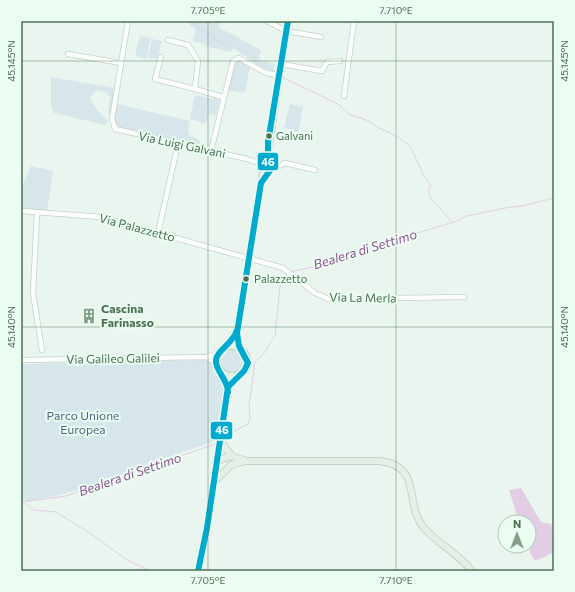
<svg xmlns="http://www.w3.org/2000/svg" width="575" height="592" font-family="Commissioner,sans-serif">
  <rect width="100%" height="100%" fill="#eaf5ef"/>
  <!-- green -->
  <path fill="#d6e6ea" d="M189,21H221L218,27L261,50L259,60L275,64L273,71L262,68L233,48L231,52L205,46V44L193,41L196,29L190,25Z
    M140,36L151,38L146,59L135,56Z
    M152,39L162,41L157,59L148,57Z
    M240,60L250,66L245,93L227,90L234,62Z
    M51,77L115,88L111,115L108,113L110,97L107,92L96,90L90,98L93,105L108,121L105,125L54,113L51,105Z
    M195,95L213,99L216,97L220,99L216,115L209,114L206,124L190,119Z
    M117,104L190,121L188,129L189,135L199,140L200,145L119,128L114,120Z
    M290,104L303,107L298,135L289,134L290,129L284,128Z
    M31,166L53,171L47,212L21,209V189Z
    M219 361a13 13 0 1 1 26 0a13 13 0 1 1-26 0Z
    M206,360L213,364C215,372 221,377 225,385L217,440L78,490L28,502L21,498V364Z"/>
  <!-- water -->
  <path fill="#e2cde5" d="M521,488L541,522L551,524L554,532V552L536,561C525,551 529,537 529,522H519L509,490Z"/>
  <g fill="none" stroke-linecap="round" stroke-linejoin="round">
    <!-- stream -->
    <path stroke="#e2cde5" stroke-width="1" d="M190,21L194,25L228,47
      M282,77L338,104L349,114L369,121L377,127L398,137L410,146L423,174L431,186L428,192C433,205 445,211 452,223
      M290,272L330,263L407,236L457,221L467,216L505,208L522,206L554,198
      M224,439L236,430L248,424L250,419L249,405L255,362L265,352L275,335L281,278L288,274
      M21,501L34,510L56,512L94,536L127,560L150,571
      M22,502L66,496L218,443"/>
    <defs>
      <path id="minor" d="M128,21L112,119L115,129L247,159L264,165
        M267,21L286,31L321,37
        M168,40L188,45L198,61L195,89L223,97
        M68,54L121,63
        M161,57L155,79L195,89
        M281,64L322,71L327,62L340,61
        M344,96L354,21
        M211,151L233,61L239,58L266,73L279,75
        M271,170L285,163L315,170
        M21,211L101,217L283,268L315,293L328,299L464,297
        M37,213L33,293L42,350
        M158,233L178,144
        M207,358L215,362L218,367
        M21,360L206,357L216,354L221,350"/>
      <path id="major" d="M266,164L288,21
        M263,179L271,169L267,159
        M217 361a15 15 0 1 1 30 0a15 15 0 1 1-30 0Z
        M229,346L237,333L263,172L262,169L266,164
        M198,571L207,528L228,387L236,376"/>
      <path id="highway" d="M221,440L226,449L233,457
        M217,461L230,456L244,460
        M214,482L231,465L245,461H378C424,465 403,503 424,528C438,544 458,553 472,571"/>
    </defs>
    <!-- minor casing -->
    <use href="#minor" stroke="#c5d2c9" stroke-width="6"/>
    <!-- major casing -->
    <use href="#major" stroke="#c7d3ca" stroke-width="8"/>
    <!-- highway casing -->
    <use href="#highway" stroke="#c7d3ca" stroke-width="8"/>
    <!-- minor -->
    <use href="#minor" stroke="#fcfefd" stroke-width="4.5"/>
    <!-- major -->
    <use href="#major" stroke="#e6f1eb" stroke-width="5.5"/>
    <!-- highway -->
    <use href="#highway" stroke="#e5efe6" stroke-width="6"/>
    <defs>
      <path id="bus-1" d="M228,392C228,379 215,371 216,360C217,350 233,344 237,330
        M198,571L207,528L228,387L244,371L248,363L239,346L237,333L261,183L271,169L268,164V142L288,21"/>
    </defs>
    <!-- bus-1 casing -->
    <use href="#bus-1" stroke="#ebfdf2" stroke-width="9"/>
    <!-- bus-1 -->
    <use href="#bus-1" stroke="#00a9ce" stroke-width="6"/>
  </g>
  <!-- ticks -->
  <path fill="none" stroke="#4d7053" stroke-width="1" stroke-opacity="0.45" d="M208,21V571M396,21V571M21,61H554M21,327H554"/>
  <!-- icons -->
  <defs>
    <symbol id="building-bare" viewBox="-9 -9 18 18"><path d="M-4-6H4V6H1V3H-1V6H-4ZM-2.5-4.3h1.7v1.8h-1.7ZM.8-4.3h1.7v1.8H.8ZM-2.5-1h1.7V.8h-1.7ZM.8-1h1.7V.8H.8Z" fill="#849f8a" stroke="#ebfdf2" stroke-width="2.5" paint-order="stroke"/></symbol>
  </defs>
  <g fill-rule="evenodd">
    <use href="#building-bare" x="78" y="305" width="22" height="22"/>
  </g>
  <!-- markers -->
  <g fill="#4d7053" stroke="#ebfdf2" stroke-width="1.5">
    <circle cx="269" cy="136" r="3.5"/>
    <circle cx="246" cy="279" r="3.5"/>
  </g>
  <g text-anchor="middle" stroke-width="4" stroke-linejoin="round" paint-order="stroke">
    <!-- bus labels -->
    <g font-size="11" fill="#4d7053" stroke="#ebfdf2" text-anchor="start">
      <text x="276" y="140">Galvani</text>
      <text x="254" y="283">Palazzetto</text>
    </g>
    <!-- street labels -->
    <g font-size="12" fill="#4d7053" stroke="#ebfdf2">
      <text transform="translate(182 145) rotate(12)" y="4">Via Luigi Galvani</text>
      <text transform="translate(137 228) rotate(15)" y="4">Via Palazzetto</text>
      <text transform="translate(363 298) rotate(1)" y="4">Via La Merla</text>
      <text transform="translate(113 359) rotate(-1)" y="4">Via Galileo Galilei</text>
    </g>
    <!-- poi labels -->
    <g font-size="12" font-weight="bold" fill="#4d7053" stroke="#ebfdf2" text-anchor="start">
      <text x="101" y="313">Cascina<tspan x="101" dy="14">Farinasso</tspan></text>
    </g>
    <!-- park labels -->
    <g font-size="12" fill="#4d6680" stroke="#ebfdf2">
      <text x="83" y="420">Parco Unione<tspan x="83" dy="14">Europea</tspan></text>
    </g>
    <!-- water labels -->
    <g font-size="13" font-style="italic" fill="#935395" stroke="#ebfdf2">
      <text transform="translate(365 249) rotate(-17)" y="5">Bealera di Settimo</text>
      <text transform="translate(130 474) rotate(-19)" y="5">Bealera di Settimo</text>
    </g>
  </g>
  <g stroke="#ebfdf2" stroke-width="1.5">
    <rect x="257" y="152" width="22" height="19" rx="4" fill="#00a9ce"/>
    <rect x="210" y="421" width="23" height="19" rx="4" fill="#00a9ce"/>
  </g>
  <g font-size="11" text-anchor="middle" font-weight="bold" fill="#fff">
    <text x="268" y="166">46</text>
    <text x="222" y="434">46</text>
  </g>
  <!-- border -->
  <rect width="575" height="592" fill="none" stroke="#ebfdf2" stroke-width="44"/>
  <!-- north arrow -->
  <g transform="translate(517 534)"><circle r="19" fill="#ebfdf2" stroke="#acc5b2"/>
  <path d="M0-3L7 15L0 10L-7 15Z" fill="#849f8a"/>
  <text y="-6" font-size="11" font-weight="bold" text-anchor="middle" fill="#4d7053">N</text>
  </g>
  <rect x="22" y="22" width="531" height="548" fill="none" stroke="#4d7053" stroke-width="1.5"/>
  <g font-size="10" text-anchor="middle" fill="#4d7053">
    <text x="208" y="14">7.705°E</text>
    <text x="396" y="14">7.710°E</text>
    <text transform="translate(11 61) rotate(-90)" y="4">45.145°N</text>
    <text transform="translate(564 61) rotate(-90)" y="4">45.145°N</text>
    <text transform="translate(11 327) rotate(-90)" y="4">45.140°N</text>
    <text transform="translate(564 327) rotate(-90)" y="4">45.140°N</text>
    <text x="208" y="584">7.705°E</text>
    <text x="396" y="584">7.710°E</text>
  </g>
</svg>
